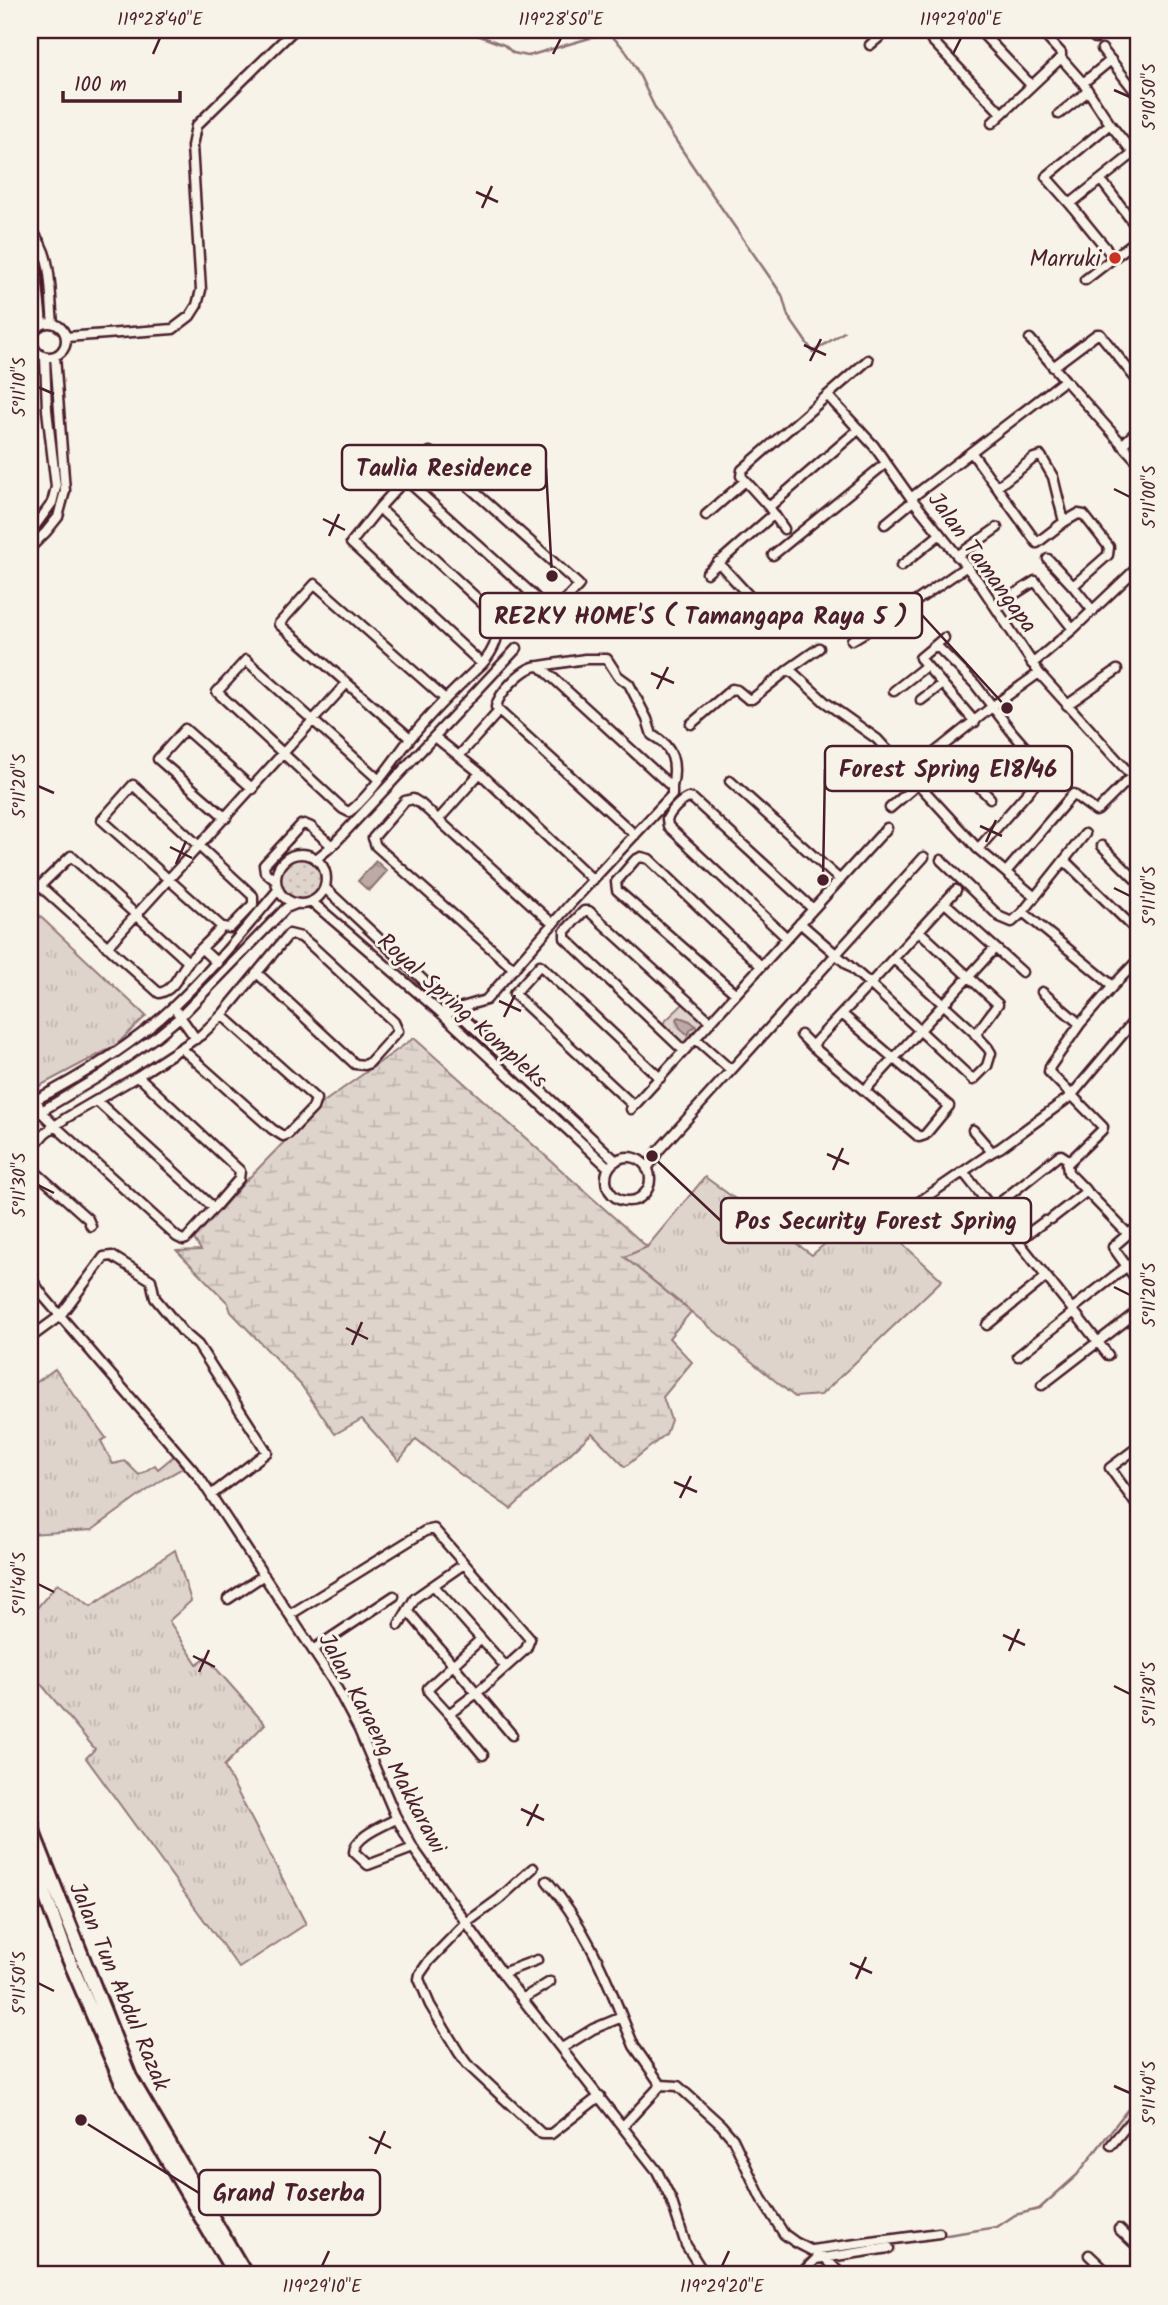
<svg xmlns="http://www.w3.org/2000/svg" width="1168" height="2305" font-family="Kalam,sans-serif">
  <defs>
    <pattern id="grass-tufts" width="24" height="20" patternUnits="userSpaceOnUse" patternTransform="scale(1.75)"><rect width="24" height="20" fill="#ded4cc"/><path d="M3 7l-1-3M5 7V3M7 7l1-3M15 17l-1-3M17 17v-4M19 17l1-3" fill="none" stroke="#c0b6af"/></pattern>
    <pattern id="wetland-marsh" width="20" height="14" patternUnits="userSpaceOnUse" patternTransform="scale(1.75)"><rect width="20" height="14" fill="#ded4cc"/><path d="M1 5h8M5 5V1M11 12h8M15 12V8" fill="none" stroke="#c0b6af"/></pattern>
    <pattern id="park-dots" width="8" height="8" patternUnits="userSpaceOnUse" patternTransform="scale(1.75)"><rect width="8" height="8" fill="#ded4cc"/><path d="M2 2h.1M6 6h.1" fill="none" stroke="#c0b6af" stroke-width="1.8" stroke-linecap="round"/></pattern>
    <pattern id="water-ripples" width="26" height="14" patternUnits="userSpaceOnUse" patternTransform="scale(1.75)"><rect width="26" height="14" fill="#bcaaa7"/><path d="M2 4q2-2 4 0t4 0M15 11q2-2 4 0t4 0" fill="none" stroke="#9b8a88"/></pattern>
  </defs>
  <rect width="100%" height="100%" fill="#f7f3e8"/>
  <filter id="ink" filterUnits="userSpaceOnUse"><feTurbulence type="fractalNoise" baseFrequency=".0143" numOctaves="2"/><feDisplacementMap in="SourceGraphic" scale="14" xChannelSelector="R" yChannelSelector="G"/><feConvolveMatrix kernelMatrix="1 2 1 2 8 2 1 2 1" color-interpolation-filters="sRGB"/></filter>
  <g filter="url(#ink)">
    <!-- grass -->
    <path fill="url(#grass-tufts)" stroke="#947a7c" stroke-width="2" d="M30,907L146,1016L115,1046L30,1091Z
      M684,1003L705,1022L682,1047L660,1026Z
      M705,1177L812,1255L865,1209L942,1280L821,1395L795,1397L624,1257L647,1247Z
      M55,1369L106,1438L101,1441L113,1464L125,1461L139,1475L155,1465L158,1469L174,1456L183,1468L163,1479L92,1530L30,1534V1387Z
      M175,1550L191,1601L169,1621L197,1664L206,1657L265,1724L224,1766L306,1924L239,1968L86,1758L95,1749L30,1671V1616L58,1583L91,1606Z"/>
    <!-- wetland -->
    <path fill="url(#wetland-marsh)" stroke="#947a7c" stroke-width="2" d="M414,1038L647,1247L624,1257L691,1312L669,1338L692,1362L663,1397L671,1420L666,1434L625,1467L592,1433L511,1509L460,1474L416,1439L399,1461L362,1419L335,1434L301,1385L231,1312L228,1303L177,1251L201,1250L194,1239L244,1183L321,1104Z"/>
    <!-- park -->
    <path fill="url(#park-dots)" stroke="#947a7c" stroke-width="2" d="M278 879a23 23 0 1 1 46 0a23 23 0 1 1-46 0Z"/>
    <!-- water -->
    <path fill="url(#water-ripples)" stroke="#8e7275" stroke-width="2" d="M376,861L387,871L369,891L358,881Z
      M679,1017L690,1021L696,1026L691,1029L688,1035L680,1028L676,1019Z"/>
    <g fill="none" stroke-linecap="round" stroke-linejoin="round">
      <!-- stream -->
      <path stroke="#8e7275" stroke-width="2.5" d="M464,30L504,45L513,53L528,56L607,33C635,52 642,86 658,113C697,175 741,235 782,295L788,316L813,352L844,332
        M941,2236L997,2227L1015,2215L1039,2209L1077,2175L1138,2096
        M823,2253L893,2243
        M794,2275L805,2261L813,2255"/>
      <defs>
        <path id="minor" d="M927,30V35L1001,113
          M979,30L1031,85
          M1040,30L1061,53V58L1083,83L1110,124L1138,159
          M1088,30L1095,38
          M870,45L888,30
          M1102,49L1138,95
          M1083,83L1111,60
          M1059,114L1087,92
          M992,123L1061,58
          M1110,124L1046,177L1070,204L1134,153
          M1101,180L1138,229
          M1070,204L1114,258
          M30,229C54,254 49,290 53,323
          M30,244L35,257L42,324
          M1085,280L1138,239
          M32 340a17 17 0 1 1 34 0a17 17 0 1 1-34 0Z
          M66,337L173,329L190,316L197,305L201,290L192,146L196,126L294,30
          M1030,339L1065,380
          M1053,367L1097,334H1100L1136,379
          M828,396L874,446L911,498
          M1122,445L1138,430
          M972,453L1037,543L1064,522L1053,477L1041,456L1034,458L997,487
          M1138,462L1065,380L911,498L978,581L1039,673L1138,783
          M405,479L530,592L499,623
          M769,507L741,476L742,470L868,360
          M379,508L430,452L579,585L552,614L530,592
          M706,515L744,482
          M885,524L913,501
          M784,529L769,507L859,429
          M30,533L52,503L56,487L47,410L45,357
          M30,548L46,532L58,517L65,491L55,356
          M773,555L886,463
          M957,556L997,528
          M1048,559L1073,586L1108,555L1109,547L1084,515L1078,514L1064,522
          M718,562L751,598
          M901,566L939,535
          M707,573L774,514
          M1073,586L1093,611
          M996,606L1035,581L1073,629
          M944,638L920,658L975,722
          M852,640L909,606L967,566
          M936,645L975,684L1012,732L1044,769L1042,776L978,849
          M1032,664L1073,629L1138,567
          M540,666L585,659H607L618,676L629,684L647,719L652,735C674,747 677,764 672,787
          M789,669L819,648
          M894,691L926,666
          M921,700L942,684
          M1067,705L1117,670
          M691,724L732,689L737,690L748,699H752L789,669L825,702L877,739L978,849L1035,897
          M435,737L480,773L593,880
          M410,738L279,624L315,584L444,698
          M941,748L990,798
          M459,756L499,711
          M909,773L993,706L1039,673
          M378,779L246,660L217,692L343,809L349,812C367,800 395,758 409,740C431,712 456,688 482,664C493,652 504,630 495,615L379,508L351,543L482,664
          M730,781L840,880
          M133,785L253,896V904L230,928L222,927L102,820Z
          M890,808L918,784
          M226,818L158,759L185,729L253,789
          M438,820L480,773
          M1102,846L1138,882
          M276 879a25 25 0 1 1 50 0a25 25 0 1 1-50 0Z
          M316,859L332,846L517,648
          M941,860L1000,917L1012,922L1023,912L1085,834
          M1064,860L1138,932
          M1006,872L1073,794L1096,811L1098,810L1132,776
          M276,881L265,872L264,865L301,825L304,824L311,827L332,846
          M325,888L616,1161
          M312,902L440,1012L609,1168
          M945,903L1022,972
          M1023,912L1113,986L1138,960
          M800,923L870,984L956,890
          M787,938L668,826L667,819C671,811 679,802 688,798L693,799L813,909
          M107,947L346,684
          M202,949L217,963
          M894,959L976,1034L998,1004L919,931
          M189,961L186,960L71,856L40,886L159,993C176,990 179,971 190,960C200,949 212,939 222,927
          M514,969L376,846L373,838L405,801L413,799L421,804L553,924
          M1113,986L1080,1024L1050,1067L1049,1072L1103,1127L1102,1130L1067,1164L1068,1172L1128,1234L1138,1227
          M1042,992L1080,1024
          M736,994L617,890L616,882L635,860L641,857L649,859L761,966
          M177,1012L196,1039
          M440,1012L450,1013L455,1009L486,1000L571,903L672,795V787L540,666C525,665 499,692 496,707L499,711L635,835
          M842,1014L949,1106L925,1135L919,1137L812,1046L819,1038L870,984L973,1080L987,1066L991,1053L988,1048L975,1034
          M801,1035L812,1046
          M696,1039L731,1070
          M181,1048L272,1129L283,1136L288,1134L313,1108L316,1099L222,1015
          M684,1051L565,938V931L584,911H589L711,1022
          M138,1076L240,1171L239,1179L214,1208
          M865,1090L995,948
          M37,1099L40,1111L55,1126L177,1237L183,1240L186,1239L214,1208L97,1101
          M30,1103C80,1077 132,1046 173,1007C211,971 244,930 278,890
          M634,1106L514,994L540,965L660,1078
          M631,1109L887,828
          M30,1118L100,1076L157,1036L180,1017L286,908L296,904
          M973,1130L992,1152L1000,1148L1071,1096L1138,1016
          M30,1150L45,1133L66,1118L138,1076L201,1035L222,1015L289,934L301,937L313,947L394,1022L398,1031L369,1063L365,1065L355,1064L257,973
          M606 1179a22 22 0 1 1 44 0a22 22 0 1 1-44 0Z
          M30,1167L88,1219L91,1226
          M647,1169L659,1150L924,857
          M964,1173L1072,1309L1126,1267
          M993,1208L1058,1156L1061,1155L1070,1161
          M1051,1219L1087,1191
          M891,1221L992,1152
          M1128,1234L1113,1247L1138,1282
          M1018,1241L1045,1221
          M30,1277L44,1297L199,1477L333,1681L359,1730L395,1815L413,1848L502,1973L657,2171L671,2199L686,2245L705,2275
          M1072,1309L1108,1355
          M987,1325L1046,1277
          M30,1338L60,1316L104,1257L112,1256L151,1280L155,1298L183,1332L198,1345L267,1452L211,1495
          M1018,1356L1074,1312
          M1042,1385L1138,1311
          M1138,1447L1110,1468L1138,1507
          M434,1586L506,1667
          M228,1599L264,1575
          M408,1611L512,1735
          M291,1614L425,1531L434,1529L530,1639L526,1649L478,1692L449,1714L429,1692L428,1688L481,1639
          M399,1625L415,1598L464,1564
          M314,1649L394,1596
          M450,1715L483,1755
          M396,1819C383,1826 355,1836 354,1852L368,1865L413,1848
          M533,1868L499,1899L466,1923L429,1961L420,1974L419,1979L430,2005L459,2053L467,2064L542,2134H551L600,2096
          M547,1881C581,1920 603,1969 622,2017L593,2029L562,2048
          M502,1973L537,1960
          M522,1999L550,1982
          M622,2017L634,2046L661,2085L623,2126
          M661,2085L678,2086L721,2125L733,2139L761,2198L784,2234L795,2242L824,2257L842,2275
          M1111,2145L1138,2112
          M1119,2229L1138,2247
          M812,2250L939,2233
          M1089,2255L1110,2275
          M800,2275L816,2259L889,2248"/>
        <path id="primary" d="M30,1817L35,1837L130,2077L246,2275
          M30,1854L65,1950L121,2081L235,2275"/>
      </defs>
      <!-- minor casing -->
      <use href="#minor" stroke="#4a1f2b" stroke-width="13"/>
      <!-- primary casing -->
      <use href="#primary" stroke="#4a1f2b" stroke-width="18"/>
      <!-- minor -->
      <use href="#minor" stroke="#f7f3e8" stroke-width="8"/>
      <!-- primary -->
      <use href="#primary" stroke="#f7f3e8" stroke-width="12"/>
    </g>
  </g>
  <!-- ticks -->
  <path fill="none" stroke="#4a1f2b" stroke-width="2.5" d="M153,54L160,38M553,54L561,38M953,54L961,38M1114,90L1130,97M476,192L498,202M482,208L492,186M804,345L826,355M810,361L821,339M38,387L54,394M1114,489L1130,497M323,519L345,530M329,536L339,514M651,673L674,683M657,689L668,667M38,786L54,793M980,826L1002,836M986,842L996,820M170,847L192,858M176,864L186,841M1114,888L1130,896M499,1001L521,1011M504,1017L515,995M827,1154L849,1164M833,1170L843,1148M38,1185L54,1193M1114,1287L1130,1295M346,1328L368,1339M352,1345L362,1322M674,1482L697,1492M680,1498L691,1476M38,1584L54,1592M1003,1635L1025,1645M1009,1651L1019,1629M193,1656L215,1667M199,1672L209,1650M1114,1686L1130,1694M521,1809L544,1820M527,1826L538,1804M850,1963L872,1973M856,1979L866,1957M38,1983L54,1991M1114,2086L1130,2093M369,2137L391,2148M375,2154L385,2131M322,2266L329,2251M722,2266L729,2251"/>
  <!-- markers -->
  <circle fill="#c8321e" stroke="#f7f3e8" stroke-width="2.5" cx="1115" cy="258" r="7"/>
  <g text-anchor="middle" stroke-width="6" stroke-linejoin="round" paint-order="stroke">
    <!-- poi labels -->
    <g font-size="23" fill="#4a1f2b" stroke="#f7f3e8" text-anchor="end">
      <text x="1101" y="266">Marruki</text>
    </g>
    <!-- street labels -->
    <g font-size="23" fill="#4a1f2b" stroke="#f7f3e8">
      <text transform="translate(983 562) rotate(54)" y="8">Jalan Tamangapa</text>
      <text transform="translate(463 1010) rotate(42)" y="8">Royal Spring Kompleks</text>
      <text transform="translate(383 1743) rotate(62)" y="8">Jalan Karaeng Makkarawi</text>
      <text transform="translate(120 1986) rotate(67)" y="8">Jalan Tun Abdul Razak</text>
    </g>
  </g>
  <!-- callouts -->
  <path fill="none" stroke="#4a1f2b" stroke-width="2.5" d="M552 576L546 468M1007 708L922 615M823 880L825 769M652 1156L721 1221M81 2120L199 2193"/>
  <g fill="#4a1f2b" stroke="#f7f3e8" stroke-width="2.5">
    <circle cx="552" cy="576" r="7"/>
    <circle cx="1007" cy="708" r="7"/>
    <circle cx="823" cy="880" r="7"/>
    <circle cx="652" cy="1156" r="7"/>
    <circle cx="81" cy="2120" r="7"/>
  </g>
  <g fill="#f7f3e8" stroke="#4a1f2b" stroke-width="2.5">
    <rect x="342" y="445" width="204" height="45" rx="7"/>
    <rect x="480" y="593" width="442" height="45" rx="7"/>
    <rect x="825" y="746" width="247" height="45" rx="7"/>
    <rect x="721" y="1198" width="310" height="45" rx="7"/>
    <rect x="199" y="2170" width="181" height="45" rx="7"/>
  </g>
  <g font-size="24" text-anchor="middle" font-weight="bold" fill="#4a1f2b">
    <text x="444" y="476">Taulia Residence</text>
    <text x="701" y="624">REZKY HOME'S ( Tamangapa Raya 5 )</text>
    <text x="948" y="777">Forest Spring E18/46</text>
    <text x="876" y="1229">Pos Security Forest Spring</text>
    <text x="289" y="2201">Grand Toserba</text>
  </g>
  <!-- margin -->
  <rect width="1168" height="2305" fill="none" stroke="#f7f3e8" stroke-width="77"/>
  <!-- scale -->
  <path d="M63 91v10h117v-10" fill="none" stroke="#4a1f2b" stroke-width="3.5"/>
  <text x="74" y="91" font-size="21" fill="#4a1f2b" stroke="#f7f3e8" stroke-width="5" paint-order="stroke">100 m</text>
  <rect x="38" y="38" width="1092" height="2228" fill="none" stroke="#4a1f2b" stroke-width="2.5"/>
  <g font-size="18" text-anchor="middle" fill="#4a1f2b">
    <text x="160" y="25">119°28'40"E</text>
    <text x="561" y="25">119°28'50"E</text>
    <text x="961" y="25">119°29'00"E</text>
    <text transform="translate(1149 97) rotate(-90)" y="6">5°10'50"S</text>
    <text transform="translate(19 387) rotate(-90)" y="6">5°11'10"S</text>
    <text transform="translate(1149 497) rotate(-90)" y="6">5°11'00"S</text>
    <text transform="translate(19 786) rotate(-90)" y="6">5°11'20"S</text>
    <text transform="translate(1149 896) rotate(-90)" y="6">5°11'10"S</text>
    <text transform="translate(19 1185) rotate(-90)" y="6">5°11'30"S</text>
    <text transform="translate(1149 1295) rotate(-90)" y="6">5°11'20"S</text>
    <text transform="translate(19 1584) rotate(-90)" y="6">5°11'40"S</text>
    <text transform="translate(1149 1694) rotate(-90)" y="6">5°11'30"S</text>
    <text transform="translate(19 1983) rotate(-90)" y="6">5°11'50"S</text>
    <text transform="translate(1149 2093) rotate(-90)" y="6">5°11'40"S</text>
    <text x="322" y="2292">119°29'10"E</text>
    <text x="722" y="2292">119°29'20"E</text>
  </g>
</svg>
